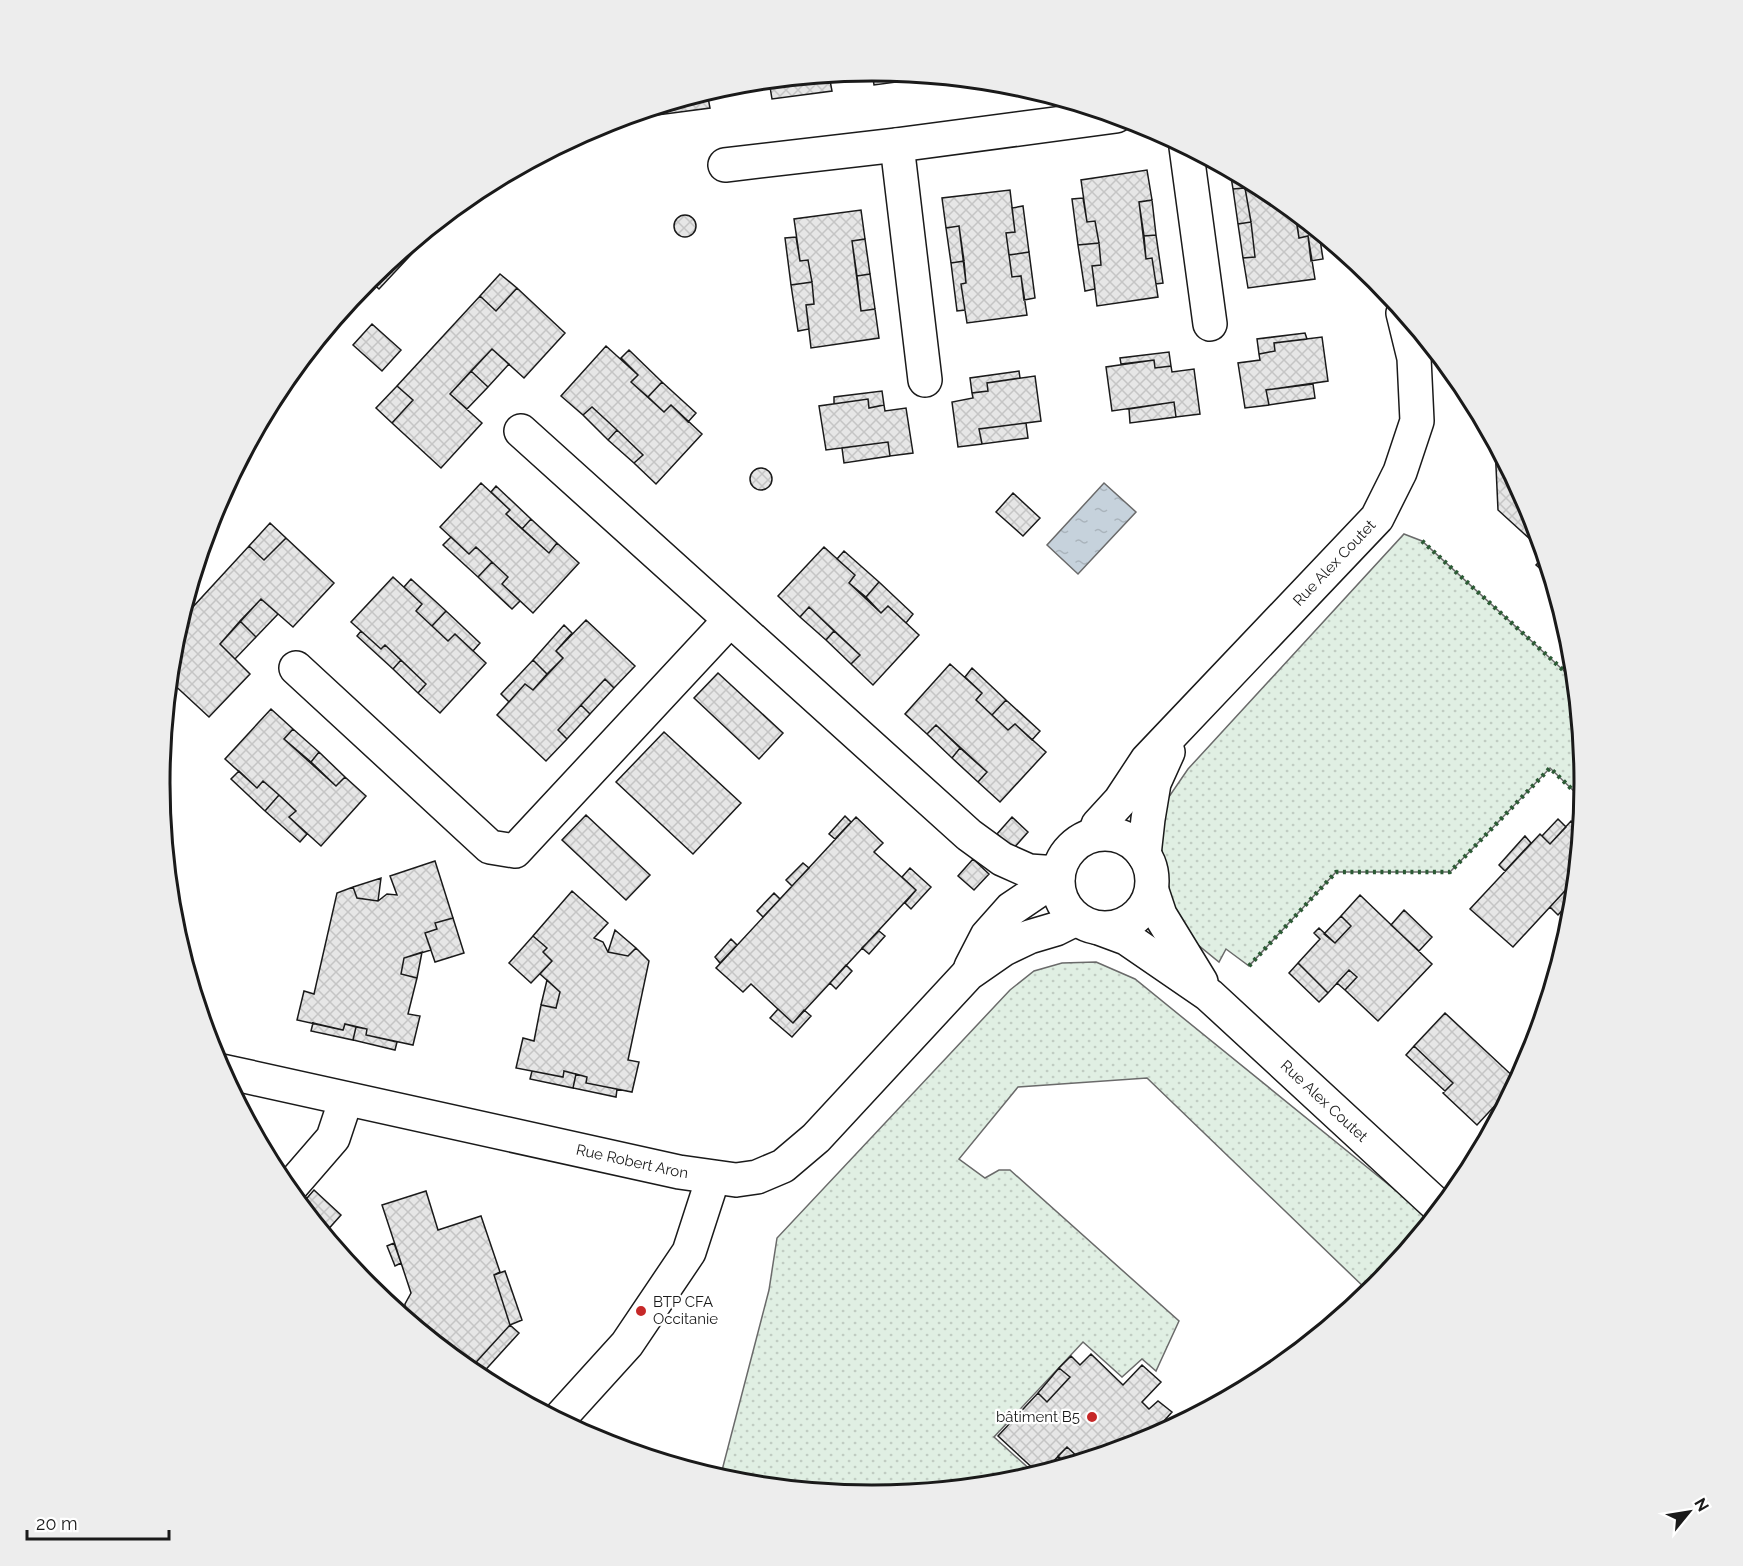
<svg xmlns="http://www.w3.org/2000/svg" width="1743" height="1566" font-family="Raleway,sans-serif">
  <defs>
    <pattern id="grass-dots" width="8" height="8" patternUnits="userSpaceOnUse" patternTransform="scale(1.5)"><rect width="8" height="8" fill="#e0efe3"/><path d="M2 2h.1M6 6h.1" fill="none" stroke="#c0ccc2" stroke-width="1.8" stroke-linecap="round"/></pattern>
    <pattern id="water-ripples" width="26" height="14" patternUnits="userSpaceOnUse" patternTransform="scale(1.5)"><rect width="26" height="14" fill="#c6d2dc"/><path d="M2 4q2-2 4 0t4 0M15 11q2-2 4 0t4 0" fill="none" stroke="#aab4bc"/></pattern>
    <pattern id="building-cross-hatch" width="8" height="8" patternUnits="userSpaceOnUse" patternTransform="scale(1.5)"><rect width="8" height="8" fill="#e6e6e6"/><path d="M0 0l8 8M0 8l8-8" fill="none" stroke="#c5c5c5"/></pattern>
  </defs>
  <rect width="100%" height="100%" fill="#fff"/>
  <!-- grass -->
  <path fill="url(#grass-dots)" stroke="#6a6a6a" stroke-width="1.5" d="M1404,534L1422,541L1574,680L1584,783L1582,799L1550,768L1450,872H1336L1249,966L1226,949L1219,962L1192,940L1169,897L1167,866L1156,843L1164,804L1188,769Z
    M1096,962L1135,979L1431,1219L1369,1292L1147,1078L1018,1087L959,1159L985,1178L999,1170H1010L1179,1321L1156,1371L1142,1359L1122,1377L1083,1342L994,1437L1035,1474L1010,1482L871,1495L732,1482L720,1478L769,1290L777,1238L1010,990L1034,971L1062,963Z"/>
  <!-- water -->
  <path fill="url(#water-ripples)" stroke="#6a6a6a" stroke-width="1.5" d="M1104,483L1136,512L1078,574L1047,545Z"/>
  <!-- building -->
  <path fill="url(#building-cross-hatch)" stroke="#1a1a1a" stroke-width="1.5" d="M872,71L934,77L874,85Z
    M829,75L832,91L772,99L769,81Z
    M707,92L710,108L650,116L649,109Z
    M1147,170L1152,200L1139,202L1146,259L1152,258L1158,297L1097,306L1092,266L1101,265L1099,243L1095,221L1087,222L1081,180Z
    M1230,171L1268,191L1295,213L1299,238L1308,236L1315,279L1248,288L1243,258L1255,257L1251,222L1245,188L1233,189Z
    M1245,188L1251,222L1238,224L1233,189Z
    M1010,190L1015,232L1006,233L1012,277L1021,276L1027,315L967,323L961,284L966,283L959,226L946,228L942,198Z
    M1083,198L1087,222L1095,221L1099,243L1078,245L1072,199Z
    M1152,200L1156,235L1144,236L1139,202Z
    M1023,206L1029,252L1009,255L1006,233L1015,232L1012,208Z
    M861,210L865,239L852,241L861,311L875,309L879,338L811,348L806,305L814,304L812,282L808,260L800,261L794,219Z
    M674 226a11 11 0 1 1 22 0a11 11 0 1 1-22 0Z
    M1296,216L1319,233L1323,259L1311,261L1308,236L1299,238Z
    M1251,222L1255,257L1243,258L1238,224Z
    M959,226L964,261L951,263L946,228Z
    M1156,235L1163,283L1156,284L1152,258L1146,259L1144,236Z
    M796,237L800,261L808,260L812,282L791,285L785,238Z
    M417,238L422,243L379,289L368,279Z
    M865,239L870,274L857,276L852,241Z
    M1099,243L1101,265L1092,266L1095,289L1085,291L1078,245Z
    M1029,252L1035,298L1024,300L1021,276L1012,277L1009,255Z
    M964,261L966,283L961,284L965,310L957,311L951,263Z
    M500,274L517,288L496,311L480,296Z
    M870,274L875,309L861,311L857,276Z
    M812,282L814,304L806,305L809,329L798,331L791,285Z
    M517,288L565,333L524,378L492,349L450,394L482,423L441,468L392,423L413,400L397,386L480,296L496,311Z
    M372,324L401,350L382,371L353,345Z
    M1305,333L1307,339L1274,343L1275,351L1259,354L1257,339Z
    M1322,337L1328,381L1266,390L1269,405L1245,408L1238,363L1260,360L1259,354L1275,351L1274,343Z
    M606,346L638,375L631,382L664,412L671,405L702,434L656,484L634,463L643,455L617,430L592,407L583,415L561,396Z
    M492,349L509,364L488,387L471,371Z
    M629,350L662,382L648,397L631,382L638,375L621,358Z
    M1169,352L1171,366L1155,368L1154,360L1121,364L1120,358Z
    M1154,360L1155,368L1171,366L1172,372L1194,369L1200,414L1176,417L1174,402L1112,411L1106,367Z
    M471,371L488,387L467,409L450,394Z
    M1019,371L1020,378L987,383L988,391L972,393L970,378Z
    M1035,376L1041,421L979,429L982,444L958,447L952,402L973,398L972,393L988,391L987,383Z
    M662,382L696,413L688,422L671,405L664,412L648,397Z
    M1313,384L1315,398L1269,405L1266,390Z
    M397,386L413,400L392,423L376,408Z
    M882,391L884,405L869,408L868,399L834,404V397Z
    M868,399L869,408L884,405L885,411L906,408L913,453L890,456L888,442L826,450L819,406Z
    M1174,402L1176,417L1130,423L1129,409Z
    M592,407L617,430L608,440L583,415Z
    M1026,423L1028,438L982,444L979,429Z
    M617,430L643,455L634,463L608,440Z
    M888,442L890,456L844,463L842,448Z
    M1495,445L1530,511L1537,533L1531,540L1498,510Z
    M750 479a11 11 0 1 1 22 0a11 11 0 1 1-22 0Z
    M481,483L510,510L506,514L549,553L557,543L579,563L533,613L502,584L508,577L476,547L469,554L440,527Z
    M496,486L531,519L522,529L506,514L510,510L491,492Z
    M1013,493L1040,518L1023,536L996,512Z
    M531,519L557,543L549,553L522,529Z
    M270,523L286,538L264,560L249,546Z
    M451,537L469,554L476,547L492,562L478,577L443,545Z
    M286,538L334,583L293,627L261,599L220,644L250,674L209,717L169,680L171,662L182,650L173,643L180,621L249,546L264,560Z
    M824,547L855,575L849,583L881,613L888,606L919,635L873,685L851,664L860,655L809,607L800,617L778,596Z
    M844,551L879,582L866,597L849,583L855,575L837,559Z
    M1544,557L1550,577L1536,565Z
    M492,562L508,577L502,584L520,601L512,609L478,577Z
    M393,577L422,604L416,611L448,641L455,634L486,663L440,713L418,693L426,684L385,645L381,649L351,622Z
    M411,579L446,611L432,626L416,611L422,604L404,587Z
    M879,582L913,614L906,623L888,606L881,613L866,597Z
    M261,599L278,614L256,637L240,621Z
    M809,607L834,631L826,640L800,617Z
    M446,611L480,643L473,651L455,634L448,641L432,626Z
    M586,620L635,666L614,688L605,679L558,730L567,739L546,761L497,715L525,684L533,690L563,658L556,651Z
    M240,621L256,637L235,659L220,644Z
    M564,625L572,633L556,651L563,658L547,674L533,660Z
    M361,631L381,649L385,645L401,660L393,669L357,636Z
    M834,631L860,655L851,664L826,640Z
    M173,643L182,650L171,662L173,644Z
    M401,660L426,684L418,693L393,669Z
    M533,660L547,674L533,690L525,684L509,702L501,694Z
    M950,664L982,693L976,700L1008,730L1015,724L1046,752L1000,802L978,782L987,772L936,725L927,734L905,714Z
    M972,668L1006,700L992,715L976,700L982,693L965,677Z
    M718,673L783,733L759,759L694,698Z
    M605,679L614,688L590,714L581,705Z
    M1006,700L1040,731L1032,740L1015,724L1008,730L992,715Z
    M581,705L590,714L567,739L558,730Z
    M271,709L293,729L284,739L336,786L345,777L366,796L321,846L289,817L296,811L279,795L263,781L257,788L225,759Z
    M936,725L960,748L952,758L927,734Z
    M293,729L319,752L311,762L284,739Z
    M664,732L741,803L693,854L616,782Z
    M960,748L987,772L978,782L952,758Z
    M319,752L345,777L336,786L311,762Z
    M239,771L257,788L263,781L279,795L265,811L231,779Z
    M279,795L296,811L289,817L307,834L300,842L265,811Z
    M586,815L650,875L626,900L562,840Z
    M845,816L851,822L835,839L829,834Z
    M856,817L883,843L874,852L916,890L793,1023L751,984L743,992L716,968Z
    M1012,817L1028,832L1013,849L997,834Z
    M1558,819L1566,827L1550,844L1542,836Z
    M1571,821L1579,829L1574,881L1513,947L1470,909L1540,834L1550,844Z
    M1525,836L1531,843L1505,871L1499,865Z
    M973,859L989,874L974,890L958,876Z
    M435,861L453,918L435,923L437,929L425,933L431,950L404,958L401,974L417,978L408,1014L420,1016L413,1045L366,1035L367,1029L345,1024L343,1030L297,1020L304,991L314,994L337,893L353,887L357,898L378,901L387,894L397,895L390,876Z
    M803,863L809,868L792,886L786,880Z
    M910,868L931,887L911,909L905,903L916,890L902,877Z
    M381,878L378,901L357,898L353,887Z
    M1574,881L1573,899L1558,915L1550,907Z
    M572,891L608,923L594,938L603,942L608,952L628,956L636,948L649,961L628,1060L639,1062L632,1092L586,1083L587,1077L564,1071L563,1077L516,1068L523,1038L534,1041L541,1005L556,1008L560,992L540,974L552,961L543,952L547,948L533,936Z
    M774,893L780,899L763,917L757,911Z
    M1360,895L1432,964L1378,1021L1345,990L1357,977L1349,970L1328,993L1298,963L1320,939L1314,933L1319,928L1335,943L1351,926L1341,916Z
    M1404,910L1432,937L1419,951L1391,925Z
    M172,912L178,914L175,928L173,922Z
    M1341,916L1351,926L1335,943L1324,934Z
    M453,918L464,953L435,962L425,933L437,929L435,923Z
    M615,930L636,948L628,956L608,952Z
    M879,931L885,936L869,954L862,948Z
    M533,936L547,948L543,952L552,961L531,983L509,963Z
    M731,939L737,945L720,963L715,957Z
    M422,952L417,978L401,974L404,958Z
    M1298,963L1328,993L1319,1002L1289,973Z
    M846,965L852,971L836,989L830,983Z
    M1349,970L1357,977L1345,990L1337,983Z
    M547,980L560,992L556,1008L541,1005Z
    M778,1009L793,1023L804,1010L811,1016L792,1037L770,1018Z
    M1445,1013L1517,1080L1513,1086L1477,1125L1443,1093L1453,1083L1414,1046Z
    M313,1023L343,1030L345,1024L356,1027L353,1040L311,1031Z
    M356,1027L367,1029L366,1035L397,1042L395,1050L353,1040Z
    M1414,1046L1453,1083L1445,1091L1406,1055Z
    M532,1071L563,1077L564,1071L576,1074L573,1088L530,1079Z
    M576,1074L587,1077L586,1083L617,1089L616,1097L573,1088Z
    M314,1190L341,1215L324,1234L301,1205Z
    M426,1191L438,1230L481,1216L500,1272L494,1275L510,1325L469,1370L407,1319L408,1313L405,1312V1304L411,1293L382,1205Z
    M394,1243L401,1263L395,1266L387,1246Z
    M505,1271L522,1320L510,1325L494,1275Z
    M510,1325L519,1333L479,1377L475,1375L469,1370Z
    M1091,1354L1123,1385L1142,1365L1161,1382L1142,1402L1149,1409L1158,1401L1172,1412L1163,1422L1169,1428L1144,1441L1081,1460L1067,1447L1043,1472L1038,1473L998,1436L1038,1393L1047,1402L1070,1377L1059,1368L1071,1356L1080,1365Z
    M1059,1368L1070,1377L1047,1402L1038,1393Z
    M1067,1447L1081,1460L1067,1465L1058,1456Z"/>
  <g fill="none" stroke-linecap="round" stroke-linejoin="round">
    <defs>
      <g id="minor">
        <path d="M897,145L925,380"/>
        <path d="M1186,147L1210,324"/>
        <path d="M725,165L897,145L1116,116"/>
        <path d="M521,431L969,835L1002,859L1029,871L1058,873"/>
        <path d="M296,668L490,847L515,851L730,620"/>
        <circle cx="1105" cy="881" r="47"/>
        <path id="s1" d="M1095,834L1098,825L1120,801L1147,760L1377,518L1400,472L1417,421L1414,358L1403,313"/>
        <path d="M1144,855L1148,819L1154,783L1168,752"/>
        <path d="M1152,891L1160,915L1201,982"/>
        <path id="s2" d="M1099,928L1126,938L1209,995L1440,1208"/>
        <path d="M971,967L987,936L1011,909L1058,877"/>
        <path id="s3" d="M222,1071L679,1172L736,1180L757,1177L783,1166L816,1138L968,974L1004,949L1029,937L1056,929L1076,919"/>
        <path d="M288,1190L333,1138L346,1099"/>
        <path d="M558,1420L627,1344L689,1252L713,1178"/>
      </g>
    </defs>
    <!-- minor casing -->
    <use href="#minor" stroke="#1a1a1a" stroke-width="36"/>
    <!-- minor -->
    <use href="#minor" stroke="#fff" stroke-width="33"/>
    <!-- hedge -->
    <path stroke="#2b5a34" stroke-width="4.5" stroke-dasharray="3 4.5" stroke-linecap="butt" d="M1422,541L1574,680
      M1249,966L1336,872H1450L1550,768L1582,799"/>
  </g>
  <!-- markers -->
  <g fill="#c62828" stroke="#fff" stroke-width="2">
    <circle cx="641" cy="1311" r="6"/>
    <circle cx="1092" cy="1417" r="6"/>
  </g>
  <g text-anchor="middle" stroke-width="4.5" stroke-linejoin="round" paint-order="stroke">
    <!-- street labels -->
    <g font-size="15" fill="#1a1a1a" stroke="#fff">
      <text dy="5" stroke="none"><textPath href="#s1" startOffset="363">Rue Alex Coutet</textPath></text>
      <text dy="5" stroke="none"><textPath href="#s2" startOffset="286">Rue Alex Coutet</textPath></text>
      <text dy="5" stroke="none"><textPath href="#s3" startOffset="420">Rue Robert Aron</textPath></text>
    </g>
    <!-- poi labels -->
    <g font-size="15" fill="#1a1a1a" stroke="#fff" text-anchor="start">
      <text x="653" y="1307">BTP CFA<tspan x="653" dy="17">Occitanie</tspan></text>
      <text x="1080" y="1422" text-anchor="end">bâtiment B5</text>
    </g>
  </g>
  <!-- crop -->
  <path d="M0 0H1743V1566H0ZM170 783a702 702 0 1 1 1404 0a702 702 0 1 1-1404 0Z" fill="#ededed" fill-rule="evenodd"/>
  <path fill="none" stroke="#1a1a1a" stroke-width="3" d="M170 783a702 702 0 1 1 1404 0a702 702 0 1 1-1404 0Z"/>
  <!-- north arrow -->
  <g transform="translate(1689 1512) rotate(60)" stroke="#ffffff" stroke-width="4.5" paint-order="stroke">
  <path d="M0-4.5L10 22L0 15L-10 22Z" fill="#1a1a1a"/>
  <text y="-9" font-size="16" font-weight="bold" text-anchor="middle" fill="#1a1a1a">N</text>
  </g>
  <!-- scale -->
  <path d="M27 1530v9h142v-9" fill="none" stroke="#1a1a1a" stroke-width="3"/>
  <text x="36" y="1530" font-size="18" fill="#1a1a1a" stroke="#ffffff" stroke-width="4.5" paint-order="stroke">20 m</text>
</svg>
